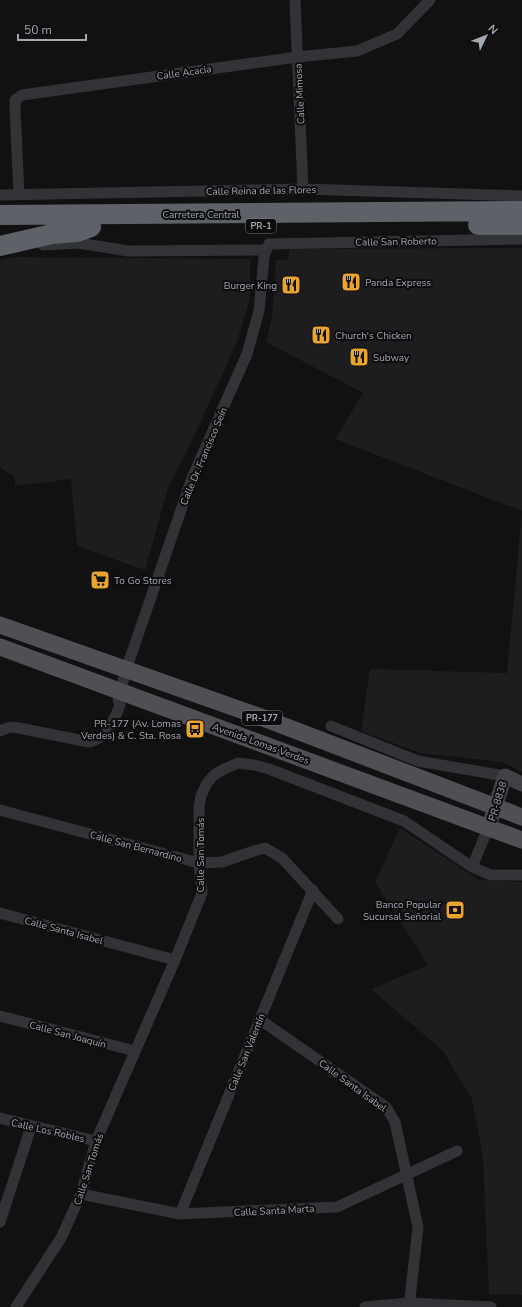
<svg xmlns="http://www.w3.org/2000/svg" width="522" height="1307" font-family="'Nunito Sans',sans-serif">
  <rect width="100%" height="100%" fill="#111112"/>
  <!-- built -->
  <path fill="#1d1d1f" d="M522,248V772L502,762L420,753L361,731L370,669L507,673L522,511L335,439L363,393L266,342L272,317L276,260H288L289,249Z
    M13,257L250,259V298L237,342L189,447L168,488L145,570L77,546L71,479L15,486V477L0,467V260Z
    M400,828L479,880L522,882V1295L489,1294L483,1158L472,1099L443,1051L371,989L428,965L375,882Z"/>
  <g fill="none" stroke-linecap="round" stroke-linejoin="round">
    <!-- street -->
    <path stroke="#323337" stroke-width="11" d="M295,0L303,189
      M19,194L15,109V100L22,95L297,57L357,51L397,34L430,0
      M0,195L303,189L522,196
      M43,245L78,243L128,251L265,250
      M331,726L418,761L505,776
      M0,731L10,727L19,728L84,741L90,742L97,739L106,733L115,717L120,705L118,700L126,670L192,478L247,354L259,311L264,256L269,244L522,239
      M0,810L199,863L222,862L254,851L265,848L282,858L338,919
      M472,867L489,826
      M0,913L175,960
      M0,1016L135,1051
      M259,1019L386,1107L395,1122L418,1227L409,1307
      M0,1118L96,1141
      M81,1194L180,1214L337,1207L457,1151
      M180,1214L313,890
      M0,1222L31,1127
      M16,1307L61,1238L81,1194L96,1141L175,960L202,893L199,863V807L201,796L207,783L214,775L224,769L238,763L254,765L269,769L404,821L472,867L491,875H522
      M365,1307L409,1303L491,1307"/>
    <!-- secondary -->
    <path stroke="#404247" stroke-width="15" d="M489,826L505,776L522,784"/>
    <!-- primary -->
    <path stroke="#4e5056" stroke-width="17" d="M0,625L258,716L522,817
      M0,647L522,840"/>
    <!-- highway -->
    <path stroke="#5e6168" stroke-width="20" d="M0,215L522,211
      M478,225H522
      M0,246L52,234L77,232L91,227"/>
  </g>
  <!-- icons -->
  <defs>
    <symbol id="restaurant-square" viewBox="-11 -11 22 22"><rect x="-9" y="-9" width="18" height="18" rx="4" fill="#eba330" stroke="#0c0c0d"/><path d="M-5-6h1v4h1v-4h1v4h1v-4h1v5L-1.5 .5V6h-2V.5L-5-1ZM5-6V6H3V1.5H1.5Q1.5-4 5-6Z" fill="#111"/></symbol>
    <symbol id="supermarket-square" viewBox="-11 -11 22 22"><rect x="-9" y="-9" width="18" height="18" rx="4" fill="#eba330" stroke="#0c0c0d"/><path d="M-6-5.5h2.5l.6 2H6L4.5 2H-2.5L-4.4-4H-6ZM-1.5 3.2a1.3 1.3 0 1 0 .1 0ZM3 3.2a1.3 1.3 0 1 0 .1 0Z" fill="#111"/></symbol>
    <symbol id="bus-square" viewBox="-11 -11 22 22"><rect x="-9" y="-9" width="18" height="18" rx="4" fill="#eba330" stroke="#0c0c0d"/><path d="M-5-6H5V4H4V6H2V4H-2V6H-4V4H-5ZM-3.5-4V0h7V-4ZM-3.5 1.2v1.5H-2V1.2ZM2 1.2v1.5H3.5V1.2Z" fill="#111"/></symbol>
    <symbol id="bank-square" viewBox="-11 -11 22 22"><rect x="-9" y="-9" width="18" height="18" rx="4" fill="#eba330" stroke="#0c0c0d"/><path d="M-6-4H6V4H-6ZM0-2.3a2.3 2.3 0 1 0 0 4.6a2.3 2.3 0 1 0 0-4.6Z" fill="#111"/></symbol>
  </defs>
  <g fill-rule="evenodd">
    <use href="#restaurant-square" x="340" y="271" width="22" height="22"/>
    <use href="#restaurant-square" x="280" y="274" width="22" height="22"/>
    <use href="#restaurant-square" x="310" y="324" width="22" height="22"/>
    <use href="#restaurant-square" x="348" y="346" width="22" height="22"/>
    <use href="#supermarket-square" x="89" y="569" width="22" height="22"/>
    <use href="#bus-square" x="184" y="718" width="22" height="22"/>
    <use href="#bank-square" x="444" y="899" width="22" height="22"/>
  </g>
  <g text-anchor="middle" stroke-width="4" stroke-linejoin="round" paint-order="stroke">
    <!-- shield labels -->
    <g fill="#0c0c0d" stroke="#757980" stroke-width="1">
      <rect x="246" y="219" width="30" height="14" rx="3"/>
      <rect x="242" y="711" width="40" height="14" rx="3"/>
    </g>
    <g font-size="9" font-weight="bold" fill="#a2a8b2">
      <text x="261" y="229">PR-1</text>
      <text x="262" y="721">PR-177</text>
    </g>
    <!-- street labels -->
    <g font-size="10" fill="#a2a8b2" stroke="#0c0c0d">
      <text transform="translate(184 72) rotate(-8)" y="4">Calle Acacia</text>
      <text transform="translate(299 94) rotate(-93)" y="4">Calle Mimosa</text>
      <text transform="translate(261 190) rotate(-1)" y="4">Calle Reina de las Flores</text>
      <text x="201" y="218">Carretera Central</text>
      <text transform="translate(396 241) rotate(-1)" y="4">Calle San Roberto</text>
      <text transform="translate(203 456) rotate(-67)" y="4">Calle Dr. Francisco Seín</text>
      <text transform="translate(261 743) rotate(20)" y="4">Avenida Lomas Verdes</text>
      <text transform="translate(497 801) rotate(-73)" y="4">PR-8838</text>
      <text transform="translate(136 846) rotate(15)" y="4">Calle San Bernardino</text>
      <text transform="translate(200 855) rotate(-90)" y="4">Calle San Tomás</text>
      <text transform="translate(64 930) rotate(15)" y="4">Calle Santa Isabel</text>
      <text transform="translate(68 1034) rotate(15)" y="4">Calle San Joaquín</text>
      <text transform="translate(246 1052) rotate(-68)" y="4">Calle San Valentín</text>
      <text transform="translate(353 1085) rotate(36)" y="4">Calle Santa Isabel</text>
      <text transform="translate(48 1130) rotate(13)" y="4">Calle Los Robles</text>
      <text transform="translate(88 1169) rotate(-72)" y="4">Calle San Tomás</text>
      <text transform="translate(274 1210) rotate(-3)" y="4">Calle Santa Marta</text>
    </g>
    <!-- poi labels -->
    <g font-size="10" fill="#a2a8b2" stroke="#0c0c0d" text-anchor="start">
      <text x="365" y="286">Panda Express</text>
      <text x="277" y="289" text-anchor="end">Burger King</text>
      <text x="335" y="339">Church's Chicken</text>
      <text x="373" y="361">Subway</text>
      <text x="114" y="584">To Go Stores</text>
      <text x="181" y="727" text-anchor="end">PR-177 (Av. Lomas<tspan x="181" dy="12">Verdes) &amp; C. Sta. Rosa</tspan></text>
      <text x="441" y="908" text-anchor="end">Banco Popular<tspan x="441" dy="12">Sucursal Señorial</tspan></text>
    </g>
  </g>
  <!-- north arrow -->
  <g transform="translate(486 36) rotate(47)" stroke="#0c0c0d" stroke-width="3" paint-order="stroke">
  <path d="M0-3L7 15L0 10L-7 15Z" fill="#a2a8b2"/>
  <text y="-6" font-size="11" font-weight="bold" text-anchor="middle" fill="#a2a8b2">N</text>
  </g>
  <!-- scale -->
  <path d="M18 34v6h68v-6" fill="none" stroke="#a2a8b2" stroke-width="2"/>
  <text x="24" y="34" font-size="12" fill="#a2a8b2" stroke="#0c0c0d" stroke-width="3" paint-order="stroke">50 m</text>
</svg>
